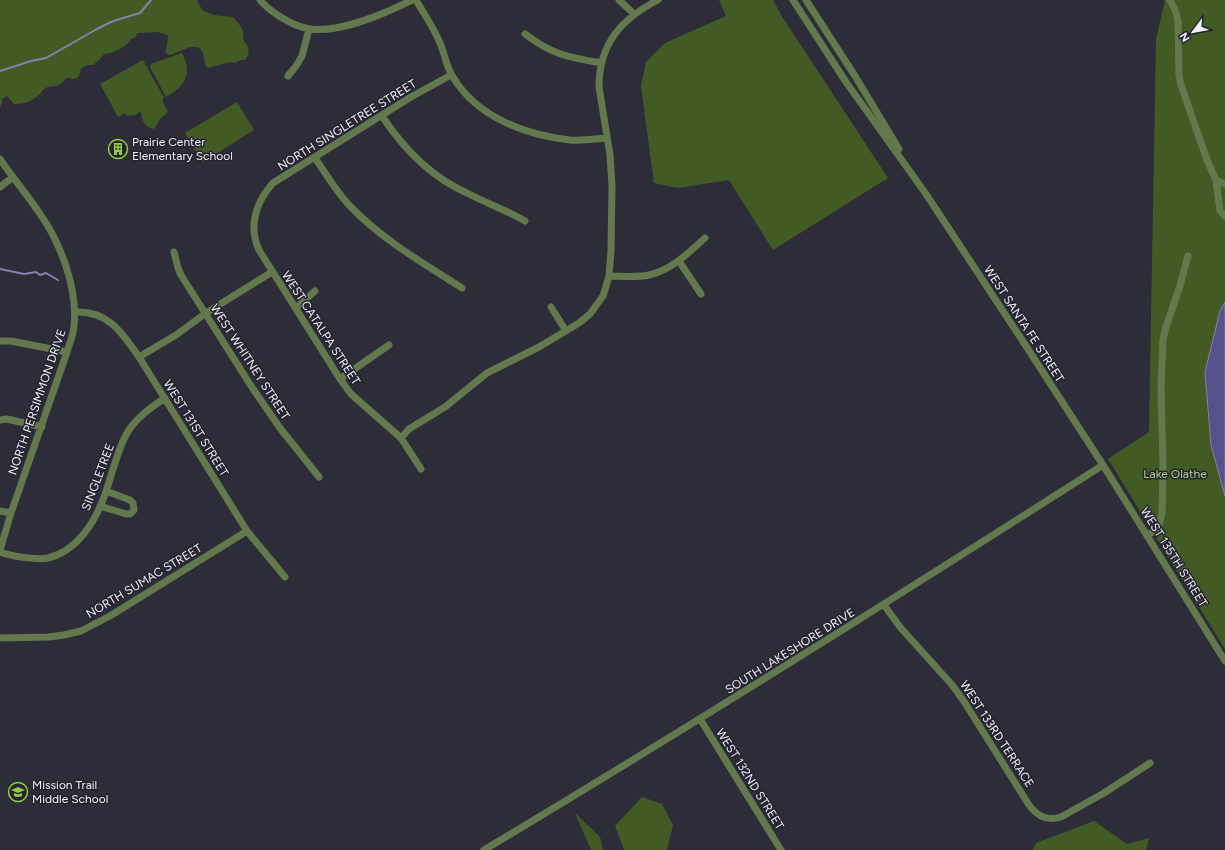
<svg xmlns="http://www.w3.org/2000/svg" width="1225" height="850" font-family="Figtree,sans-serif">
  <rect width="100%" height="100%" fill="#2d2d39"/>
  <!-- green -->
  <path fill="#425b24" d="M0,0H197L202,10L213,15L233,17C240,26 245,28 243,40C249,46 251,53 245,60H241L235,63L230,62L208,68L206,66C204,61 204,55 202,51C195,40 178,54 169,55L165,52L167,46L168,35L158,32L138,33L134,38H132C126,47 115,53 104,54C101,58 97,62 93,65C88,65 85,65 81,69C77,81 78,79 66,78C56,92 54,82 44,89C42,90 42,92 40,94C32,101 26,104 14,104L7,96L2,99V103L0,107Z
    M719,0H773L781,15L888,178L773,250L729,180L678,188L654,183L641,86L646,62L665,43L726,16Z
    M1165,0H1225V649L1108,459L1149,432L1156,39Z
    M182,53C193,74 185,86 166,97L150,67L151,64Z
    M143,60L164,98L162,100L168,112L161,118L154,129C146,128 141,120 141,111L135,115L127,116L125,113L118,117L100,84Z
    M237,102L254,130L203,162L185,133Z
    M642,797L662,804L673,825L667,850H624L615,826Z
    M575,813L600,837L603,850H591Z
    M1094,821L1127,844L1149,838L1146,850H1033L1036,843Z"/>
  <!-- water -->
  <path fill="#57508b" stroke="#8580ac" d="M1225,302V496L1211,445L1205,372L1220,311Z"/>
  <g fill="none" stroke-linecap="round" stroke-linejoin="round">
    <!-- stream -->
    <path stroke="#8580ac" stroke-width="2" d="M0,71L31,61L46,58L97,29L113,21L140,13L151,0
      M0,269L24,274L36,272L40,275L46,273L58,280"/>
    <!-- minor -->
    <path stroke="#63784c" stroke-width="7" d="M260,0C270,12 294,27 310,29C340,33 386,13 412,0
      M416,0C424,14 434,28 440,43C445,54 446,67 453,77C477,117 525,135 570,140C582,141 595,139 607,138
      M619,0L634,14
      M793,0L846,82L926,194L1026,346L1103,465L1225,661
      M806,0L855,76L899,149
      M1170,0L1176,12L1178,21L1179,76L1181,85L1207,160L1216,180L1220,211L1225,216
      M525,34C550,53 566,57 596,62H602
      M288,76L296,66L302,56L309,29
      M382,116C403,148 431,177 467,193C486,203 506,210 525,221
      M315,158C326,174 336,191 349,205C381,239 423,263 462,288
      M0,159C12,177 26,193 38,211C60,241 78,288 74,326C74,334 69,344 67,352L11,513L0,550
      M1216,180L1225,184
      M0,187L13,177
      M174,252L178,268L181,275L253,389L280,428L319,477
      M679,261L701,294
      M609,276C622,276 636,278 649,275C672,270 688,253 705,238
      M551,307L566,331
      M296,308L315,291
      M75,312C108,310 122,333 139,357L247,531L285,577
      M0,341H11L67,352
      M139,357L176,335L206,313L272,272
      M340,379L389,345
      M0,420L7,419L42,427
      M401,438L409,429L445,407L487,373L539,347L579,323L590,314L603,296L609,276L611,251L612,185L610,155L599,87C599,44 621,19 658,0
      M421,469L401,438L351,394L340,379L259,250C248,226 256,202 273,183L411,97L451,75
      M100,506L126,514H130L134,510L133,503L130,500L106,491
      M0,511L11,513
      M1147,536L1156,529L1159,524L1162,514L1163,465L1161,387L1163,339L1166,327L1179,289L1188,256
      M0,552C7,555 14,556 21,557C30,558 40,560 48,558C77,551 95,522 104,497C112,476 116,453 127,433C136,418 150,408 165,398
      M884,605L900,627L953,686L965,703L1029,805C1038,817 1047,821 1061,817L1104,793L1150,763
      M0,638L49,637L64,635L81,631L110,616L247,531
      M700,719L781,850
      M484,850C693,725 898,596 1103,465"/>
  </g>
  <!-- icons -->
  <defs>
    <symbol id="building-ring" viewBox="-11 -11 22 22"><circle r="9.5" fill="#24232f" stroke="#91cd3f" stroke-width="1.5"/><path d="M-4-6H4V6H1V3H-1V6H-4ZM-2.5-4.3h1.7v1.8h-1.7ZM.8-4.3h1.7v1.8H.8ZM-2.5-1h1.7V.8h-1.7ZM.8-1h1.7V.8H.8Z" fill="#91cd3f"/></symbol>
    <symbol id="school-ring" viewBox="-11 -11 22 22"><circle r="9.5" fill="#24232f" stroke="#91cd3f" stroke-width="1.5"/><path d="M0-5L7-2L0 1L-7-2ZM-4 1L0 2.5L4 1V4Q0 6-4 4Z" fill="#91cd3f"/></symbol>
  </defs>
  <g fill-rule="evenodd">
    <use href="#building-ring" x="107" y="138" width="22" height="22"/>
    <use href="#school-ring" x="7" y="781" width="22" height="22"/>
  </g>
  <g text-anchor="middle" stroke-width="3" stroke-linejoin="round" paint-order="stroke">
    <!-- street labels -->
    <g font-size="12" fill="#f0f0f8" stroke="#24232f">
      <text transform="translate(347 125) rotate(-32)" y="4">NORTH SINGLETREE STREET</text>
      <text transform="translate(1024 324) rotate(57)" y="4">WEST SANTA FE STREET</text>
      <text transform="translate(321 328) rotate(57)" y="4">WEST CATALPA STREET</text>
      <text transform="translate(250 362) rotate(57)" y="4">WEST WHITNEY STREET</text>
      <text transform="translate(37 402) rotate(-71)" y="4">NORTH PERSIMMON DRIVE</text>
      <text transform="translate(196 428) rotate(58)" y="4">WEST 131ST STREET</text>
      <text transform="translate(98 477) rotate(-69)" y="4">SINGLETREE</text>
      <text transform="translate(1174 557) rotate(58)" y="4">WEST 135TH STREET</text>
      <text transform="translate(144 581) rotate(-31)" y="4">NORTH SUMAC STREET</text>
      <text transform="translate(790 651) rotate(-32)" y="4">SOUTH LAKESHORE DRIVE</text>
      <text transform="translate(997 734) rotate(57)" y="4">WEST 133RD TERRACE</text>
      <text transform="translate(750 779) rotate(58)" y="4">WEST 132ND STREET</text>
    </g>
    <!-- poi labels -->
    <g font-size="12" fill="#f0f0f8" stroke="#24232f" text-anchor="start">
      <text x="132" y="146">Prairie Center<tspan x="132" dy="14">Elementary School</tspan></text>
      <text x="32" y="789">Mission Trail<tspan x="32" dy="14">Middle School</tspan></text>
    </g>
    <!-- park labels -->
    <g font-size="12" fill="#afd981" stroke="#24232f">
      <text x="1175" y="478">Lake Olathe</text>
    </g>
  </g>
  <!-- north arrow -->
  <g transform="translate(1193 32) rotate(238)" stroke="#24232f" stroke-width="3" paint-order="stroke">
  <path d="M0-3L7 15L0 10L-7 15Z" fill="#f0f0f8"/>
  <text y="-6" font-size="11" font-weight="bold" text-anchor="middle" fill="#f0f0f8">N</text>
  </g>
</svg>
